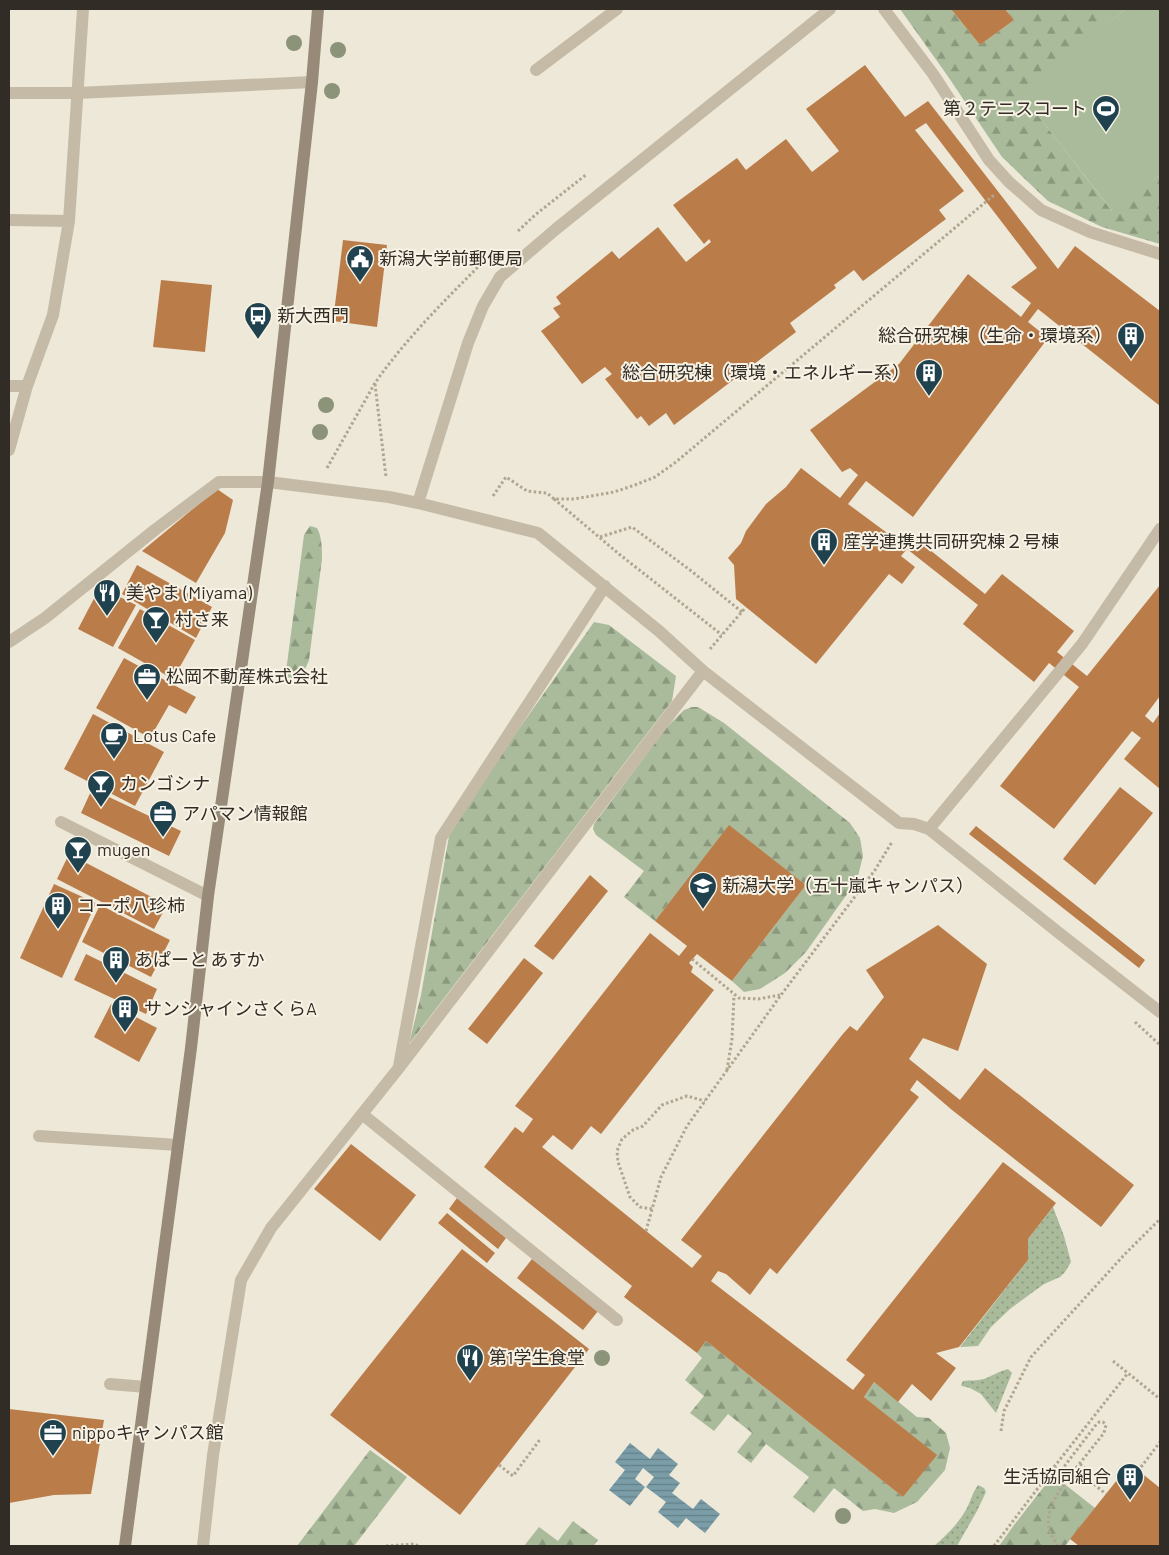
<svg xmlns="http://www.w3.org/2000/svg" width="1169" height="1555" font-family="Barlow,'Noto Sans JP',sans-serif">
  <defs>
    <pattern id="green-dots" width="8" height="8" patternUnits="userSpaceOnUse" patternTransform="scale(1.25)"><rect width="8" height="8" fill="#a9bb9a"/><path d="M2 2h.1M6 6h.1" fill="none" stroke="#8a987d" stroke-width="1.8" stroke-linecap="round"/></pattern>
    <pattern id="forest-firs" width="22" height="20" patternUnits="userSpaceOnUse" patternTransform="scale(1.25)"><rect width="22" height="20" fill="#a9bb9a"/><path d="M5 1l3.5 6h-7zM16 11l3.5 6h-7z" fill="#8a987d"/></pattern>
    <pattern id="water-rules" width="6" height="5" patternUnits="userSpaceOnUse" patternTransform="scale(1.25)"><rect width="6" height="5" fill="#7a9da8"/><path d="M0 2.5h6" fill="none" stroke="#658089"/></pattern>
  </defs>
  <rect width="100%" height="100%" fill="#eee8d8"/>
  <!-- green -->
  <path fill="url(#green-dots)" d="M1053,1207L1064,1236L1071,1262L1065,1272L1060,1277L1044,1284L1010,1309L991,1327L978,1346L960,1347L1028,1260V1239Z
    M1008,1369L1012,1373L996,1413L981,1394L970,1388L962,1386L961,1385L963,1381C970,1380 977,1381 984,1379C992,1376 999,1371 1008,1369Z
    M978,1485L984,1488L986,1492L977,1511L957,1546H934C947,1535 960,1522 968,1506C971,1499 973,1492 978,1485Z"/>
  <!-- forest -->
  <path fill="url(#forest-firs)" d="M900,9H951L980,45L1014,20L1005,9H1126L1020,92L1112,211L1160,175V244L1102,227L1048,201L1002,157L947,75Z
    M310,526L317,528C322,537 322,549 322,559L309,660C305,671 298,683 285,681V679L304,535Z
    M594,622L609,625L676,676L672,701L409,1044L421,995L449,836L481,783Z
    M692,707H698L724,723L850,823L860,838L863,856L857,880L806,952L785,973L760,989L744,992L732,981L806,885L729,826L655,921L624,897L644,871L596,835L593,829L594,824L667,727L684,710Z
    M706,1341L903,1497L936,1455L864,1397L874,1382L917,1417L929,1418L946,1433L950,1448L945,1470L917,1502L894,1513L875,1509L863,1511L834,1488L814,1513L793,1497L809,1477L766,1444L751,1463L737,1452L752,1433L728,1414L714,1431L690,1413L704,1396L685,1380L702,1358L697,1353Z
    M370,1450L407,1477L354,1546H297Z
    M1053,1475L1095,1508L1065,1546H999L1014,1525Z
    M573,1521L598,1540L593,1546H524L539,1527L558,1541Z"/>
  <!-- pitch -->
  <path fill="#a9bb9a" d="M1126,9H1160V175L1113,212L1019,91Z"/>
  <!-- water -->
  <path fill="url(#water-rules)" d="M630,1443L650,1459L658,1448L678,1464L669,1475L680,1483L672,1493L693,1509L701,1499L720,1514L705,1533L686,1518L678,1528L658,1512L666,1502L646,1487L654,1477L643,1468L635,1479L645,1487L630,1506L609,1490L625,1470L615,1462Z"/>
  <!-- building -->
  <path fill="#ba7d4a" d="M951,9H1005L1014,20L980,45Z
    M865,65L905,117L928,101L1058,269L1075,246L1160,311V406L1038,309L1028,322L1048,338L913,517L866,481L848,504L902,544L910,534L985,594L1002,574L1074,631L1057,652L1087,676L1160,585V696L1145,716L1153,723L1160,713V789L1124,759L1141,738L1132,731L1054,829L1000,786L1079,687L1049,663L1034,682L963,624L978,605L907,549L901,556L915,567L902,584L889,574L816,664L736,599L734,565L728,558L741,543L746,531L766,504L786,487L801,468L840,498L858,475L850,468L842,472L810,430L899,364L968,274L1021,317L1031,303L1011,287L1037,268L926,123L915,130L964,191L939,210L946,219L863,281L854,270L834,285L836,288L790,323L796,332L674,425L666,413L649,426L641,416L637,419L605,379L612,374L605,367L582,384L541,331L560,317L553,308L561,304L556,297L612,251L619,259L658,227L686,262L711,242L709,239L704,244L673,205L737,158L746,170L786,139L812,172L839,151L806,109Z
    M343,240L387,245L377,327L333,321Z
    M161,280L212,285L205,352L153,347Z
    M217,489L233,500L225,533L196,583L142,551Z
    M137,565L212,607L196,638L122,594Z
    M100,587L136,605L113,647L78,629Z
    M140,609L195,640L173,679L118,648Z
    M124,658L196,697L186,714L169,705L150,738L96,708Z
    M93,714L164,752L135,806L64,769Z
    M1120,787L1153,813L1095,885L1063,859Z
    M92,789L181,831L169,856L81,813Z
    M729,825L806,885L732,981L697,954L689,963L693,967L691,972L714,990L601,1134L591,1126L572,1150L553,1135L542,1147L692,1268L702,1256L681,1240L842,1035L850,1026L857,1031L884,997L866,970L938,925L987,964L958,1051L923,1038L909,1059L960,1100L985,1068L1134,1185L1101,1227L952,1110L917,1080L910,1090L919,1097L777,1274L770,1268L750,1295L726,1274L718,1271L711,1281L853,1390L865,1375L846,1360L1003,1162L1056,1203L1028,1239V1260L959,1347L936,1353L956,1368L931,1401L912,1384L898,1402L874,1382L864,1397L937,1455L903,1497L706,1341L697,1353L624,1297L632,1286L484,1167L515,1127L523,1133L533,1119L515,1106L650,933L679,956L687,946L655,921Z
    M976,826L1145,960L1139,968L969,834Z
    M69,854L167,905L154,929L57,879Z
    M590,875L608,891L553,960L534,946Z
    M54,884L96,903L62,978L20,958Z
    M100,905L170,940L151,977L82,942Z
    M86,954L157,989L146,1014L74,980Z
    M524,958L543,973L487,1044L468,1029Z
    M111,1004L157,1028L139,1062L94,1037Z
    M351,1144L416,1195L380,1241L314,1189Z
    M457,1198L506,1238L498,1249L449,1209Z
    M447,1213L495,1253L487,1263L438,1223Z
    M462,1249L589,1349L460,1515L330,1415Z
    M532,1259L598,1311L583,1330L517,1278Z
    M9,1409L104,1420L91,1494L54,1495L9,1503Z
    M1134,1467L1160,1488V1546H1079L1070,1539L1125,1470L1129,1473Z"/>
  <g fill="none" stroke-linecap="round" stroke-linejoin="round">
    <!-- path -->
    <path stroke="#b0a590" stroke-width="3" stroke-dasharray="2.5 2.5" stroke-linecap="butt" d="M518,231L535,215L587,174
      M375,384L386,477
      M327,468L375,383C405,340 443,302 480,265
      M493,496L506,477L527,491L547,493L554,499H574L614,492L635,485L655,477L676,462L994,195
      M554,499L619,554L722,635
      M600,537L632,527L690,570L742,612
      M710,649L746,607
      M692,959L739,998L758,999L780,995
      M1135,1022L1160,1045
      M727,1070L732,1039L734,995
      M652,1209L640,1207L630,1197L618,1162L617,1151L622,1139L633,1130L643,1126L662,1105L687,1096L705,1101
      M646,1231L661,1177L687,1126L781,995L875,870L892,842
      M1113,1361L1160,1399
      M1001,1431L1004,1411L1031,1357L1125,1254L1160,1219
      M1080,1464L1089,1472L1085,1477L1106,1494
      M499,1465L513,1476L541,1438
      M1054,1467L1128,1373
      M1138,1471L1160,1442
      M386,1546L415,1544L418,1546
      M994,1546L1054,1467L1068,1478L1104,1433L1106,1425L1103,1422H1099L1095,1426L1060,1472
      M1058,1546C1056,1542 1052,1537 1050,1532C1044,1512 1057,1494 1068,1478"/>
    <!-- lane -->
    <path stroke="#c5baa6" stroke-width="12" d="M884,9L933,74L989,160L1009,182L1041,210L1090,232L1160,254
      M268,482L389,497L418,503L538,533L659,631L703,671L899,823L914,824L929,829L1059,933L1160,1012
      M418,503L468,343L483,306L500,277L556,229L830,9
      M929,829L1082,644L1160,529
      M399,1066L441,838L605,586
      M362,1114L617,1320
      M39,1136L178,1145
      M110,1384L146,1387
      M203,1546L213,1455L241,1280L271,1228L398,1069L703,671"/>
    <!-- street -->
    <path stroke="#c5baa6" stroke-width="12" d="M536,70L617,9
      M9,93H77L312,82
      M9,220L69,221
      M9,386H27
      M9,450L27,386L53,315L69,221L83,9
      M9,642L45,618L156,529L219,482H268
      M61,822L208,896"/>
    <!-- secondary -->
    <path stroke="#988a78" stroke-width="12" d="M125,1546L191,1048L208,896L268,482L312,82L318,9"/>
  </g>
  <!-- trees -->
  <g fill="#8b9379">
    <circle cx="294" cy="43" r="8"/>
    <circle cx="338" cy="50" r="8"/>
    <circle cx="332" cy="91" r="8"/>
    <circle cx="326" cy="405" r="8"/>
    <circle cx="320" cy="432" r="8"/>
    <circle cx="602" cy="1358" r="8"/>
    <circle cx="843" cy="1516" r="8"/>
  </g>
  <!-- icons -->
  <defs>
    <symbol id="stadium-pin" viewBox="-11 -11 22 30"><path d="M0 17L-7.5 6A9.5 9.5 0 1 1 7.5 6Z" fill="#20424f" stroke="#f7f2e4"/><path d="M0-5a6.5 5 0 1 0 0 10a6.5 5 0 1 0 0-10ZM-3.5-1.8h7v3.6h-7Z" fill="#fff"/></symbol>
    <symbol id="civic-pin" viewBox="-11 -11 22 30"><path d="M0 17L-7.5 6A9.5 9.5 0 1 1 7.5 6Z" fill="#20424f" stroke="#f7f2e4"/><path d="M-.6-6.5H3V-4.5H.6V-3L4-1V1h2V6H-6V1h2V-1L-.6-3ZM-1.2 2.5V6h2.4V2.5Z" fill="#fff"/></symbol>
    <symbol id="bus-pin" viewBox="-11 -11 22 30"><path d="M0 17L-7.5 6A9.5 9.5 0 1 1 7.5 6Z" fill="#20424f" stroke="#f7f2e4"/><path d="M-5-6H5V4H4V6H2V4H-2V6H-4V4H-5ZM-3.5-4V0h7V-4ZM-3.5 1.2v1.5H-2V1.2ZM2 1.2v1.5H3.5V1.2Z" fill="#fff"/></symbol>
    <symbol id="building-pin" viewBox="-11 -11 22 30"><path d="M0 17L-7.5 6A9.5 9.5 0 1 1 7.5 6Z" fill="#20424f" stroke="#f7f2e4"/><path d="M-4-6H4V6H1V3H-1V6H-4ZM-2.5-4.3h1.7v1.8h-1.7ZM.8-4.3h1.7v1.8H.8ZM-2.5-1h1.7V.8h-1.7ZM.8-1h1.7V.8H.8Z" fill="#fff"/></symbol>
    <symbol id="restaurant-pin" viewBox="-11 -11 22 30"><path d="M0 17L-7.5 6A9.5 9.5 0 1 1 7.5 6Z" fill="#20424f" stroke="#f7f2e4"/><path d="M-5-6h1v4h1v-4h1v4h1v-4h1v5L-1.5 .5V6h-2V.5L-5-1ZM5-6V6H3V1.5H1.5Q1.5-4 5-6Z" fill="#fff"/></symbol>
    <symbol id="bar-pin" viewBox="-11 -11 22 30"><path d="M0 17L-7.5 6A9.5 9.5 0 1 1 7.5 6Z" fill="#20424f" stroke="#f7f2e4"/><path d="M-6-5H6L.8 .8V4.5H3.5V6h-7V4.5H-.8V.8Z" fill="#fff"/></symbol>
    <symbol id="office-pin" viewBox="-11 -11 22 30"><path d="M0 17L-7.5 6A9.5 9.5 0 1 1 7.5 6Z" fill="#20424f" stroke="#f7f2e4"/><path d="M-6-3h4V-5.5h4V-3h4V5H-6ZM-1-4.5V-3h2v-1.5ZM-6 0V1H6V0Z" fill="#fff"/></symbol>
    <symbol id="cafe-pin" viewBox="-11 -11 22 30"><path d="M0 17L-7.5 6A9.5 9.5 0 1 1 7.5 6Z" fill="#20424f" stroke="#f7f2e4"/><path d="M-5.5-4.5H6V0H3Q3 3.5 0 3.5H-2.5Q-5.5 3.5-5.5 0ZM3-3.2v2h1.7v-2ZM-6 4.5H4V6H-6Z" fill="#fff"/></symbol>
    <symbol id="university-pin" viewBox="-11 -11 22 30"><path d="M0 17L-7.5 6A9.5 9.5 0 1 1 7.5 6Z" fill="#20424f" stroke="#f7f2e4"/><path d="M0-5L7-2L0 1L-7-2ZM-4 1L0 2.5L4 1V4Q0 6-4 4Z" fill="#fff"/></symbol>
  </defs>
  <g fill-rule="evenodd">
    <use href="#stadium-pin" x="1090" y="93" width="32" height="43"/>
    <use href="#civic-pin" x="344" y="243" width="32" height="43"/>
    <use href="#bus-pin" x="242" y="300" width="32" height="43"/>
    <use href="#building-pin" x="1115" y="320" width="32" height="43"/>
    <use href="#building-pin" x="913" y="357" width="32" height="43"/>
    <use href="#building-pin" x="808" y="526" width="32" height="43"/>
    <use href="#restaurant-pin" x="91" y="577" width="32" height="43"/>
    <use href="#bar-pin" x="140" y="604" width="32" height="43"/>
    <use href="#office-pin" x="131" y="661" width="32" height="43"/>
    <use href="#cafe-pin" x="98" y="720" width="32" height="43"/>
    <use href="#bar-pin" x="85" y="768" width="32" height="43"/>
    <use href="#office-pin" x="147" y="798" width="32" height="43"/>
    <use href="#bar-pin" x="62" y="834" width="32" height="43"/>
    <use href="#university-pin" x="687" y="870" width="32" height="43"/>
    <use href="#building-pin" x="42" y="890" width="32" height="43"/>
    <use href="#building-pin" x="100" y="944" width="32" height="43"/>
    <use href="#building-pin" x="109" y="993" width="32" height="43"/>
    <use href="#restaurant-pin" x="454" y="1342" width="32" height="43"/>
    <use href="#office-pin" x="37" y="1417" width="32" height="43"/>
    <use href="#building-pin" x="1114" y="1461" width="32" height="43"/>
  </g>
  <g text-anchor="middle" stroke-width="4" stroke-linejoin="round" paint-order="stroke">
    <!-- poi labels -->
    <g font-size="18" fill="#322c26" stroke="#f7f2e4" text-anchor="start">
      <text x="1087" y="115" text-anchor="end">第２テニスコート</text>
      <text x="379" y="265">新潟大学前郵便局</text>
      <text x="277" y="322">新大西門</text>
      <text x="1112" y="342" text-anchor="end">総合研究棟（生命・環境系）</text>
      <text x="910" y="379" text-anchor="end">総合研究棟（環境・エネルギー系）</text>
      <text x="843" y="548">産学連携共同研究棟２号棟</text>
      <text x="126" y="599">美やま (Miyama)</text>
      <text x="175" y="626">村さ来</text>
      <text x="166" y="683">松岡不動産株式会社</text>
      <text x="133" y="742">Lotus Cafe</text>
      <text x="120" y="790">カンゴシナ</text>
      <text x="182" y="820">アパマン情報館</text>
      <text x="97" y="856">mugen</text>
      <text x="722" y="892">新潟大学（五十嵐キャンパス）</text>
      <text x="77" y="912">コーポ八珍柿</text>
      <text x="135" y="966">あぱーと あすか</text>
      <text x="144" y="1015">サンシャインさくらA</text>
      <text x="489" y="1364">第1学生食堂</text>
      <text x="72" y="1439">nippoキャンパス館</text>
      <text x="1111" y="1483" text-anchor="end">生活協同組合</text>
    </g>
  </g>
  <!-- border -->
  <rect width="1169" height="1555" fill="none" stroke="#322c26" stroke-width="20"/>
</svg>
